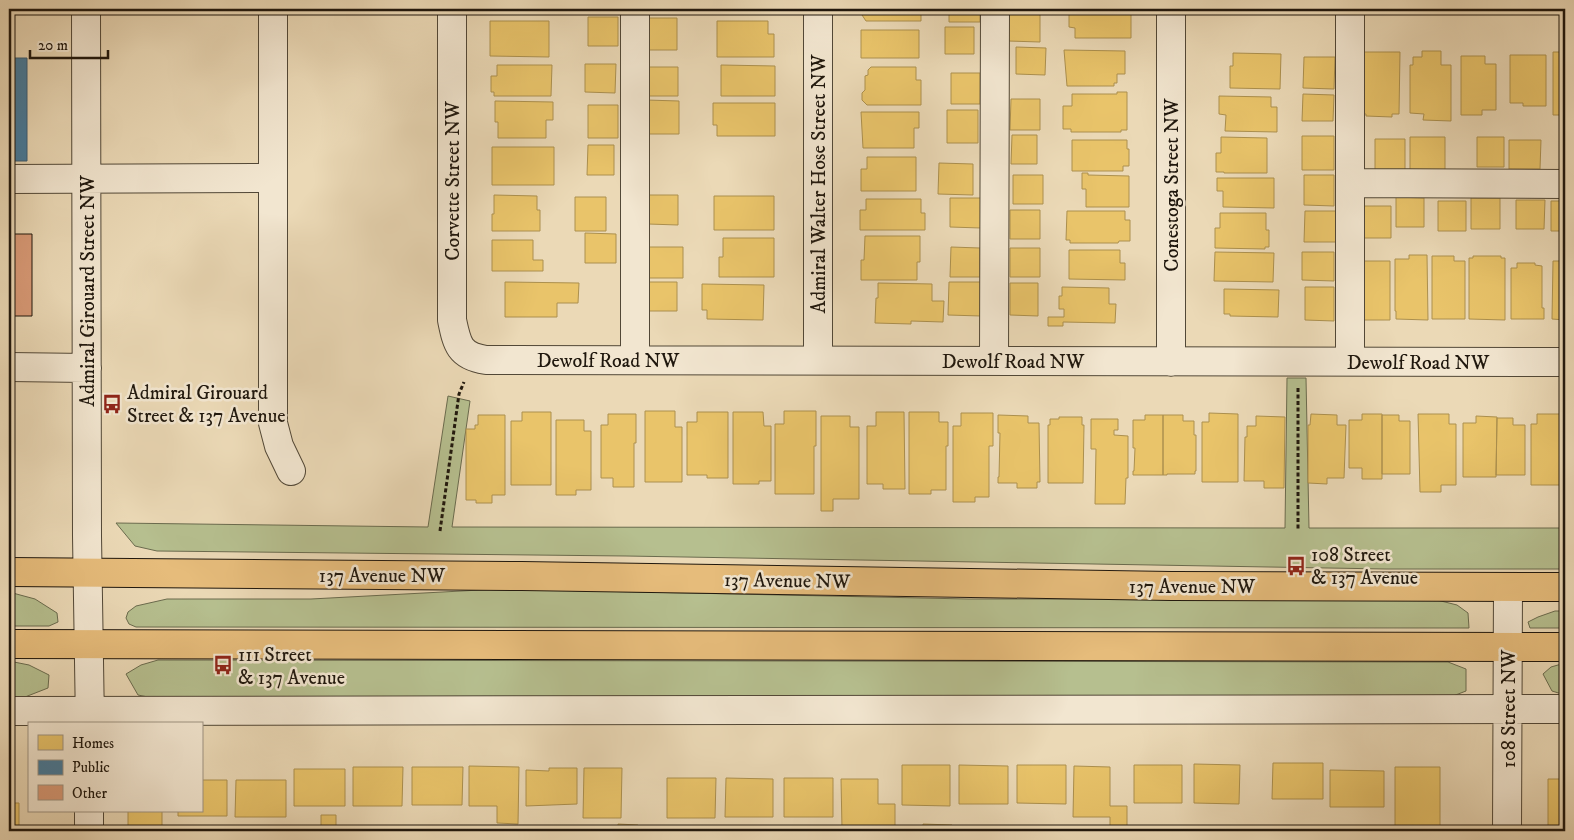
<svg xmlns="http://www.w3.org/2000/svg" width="1574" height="840" font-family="'IM FELL DW Pica',serif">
  <rect width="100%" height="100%" fill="#ebd9b6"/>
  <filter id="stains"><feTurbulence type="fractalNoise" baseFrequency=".004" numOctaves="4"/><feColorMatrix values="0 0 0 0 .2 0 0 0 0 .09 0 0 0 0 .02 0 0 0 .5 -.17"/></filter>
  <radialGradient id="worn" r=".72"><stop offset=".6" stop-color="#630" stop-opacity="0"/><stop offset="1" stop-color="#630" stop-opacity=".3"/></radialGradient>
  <!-- green -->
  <path fill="#b6bf8f" stroke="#6a6b4e" d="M1287,378H1306L1309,528H1565V569H1386L626,556L157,551L135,546L116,523L428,527L448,396L470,401L452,527L1285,528Z
    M499,589L968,599H1433L1457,605L1468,613L1469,628L136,627L129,624L126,618L128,612L136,606L167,599H311Z
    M9,592L35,599L57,613L58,622L49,626H9Z
    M1555,611H1565V628H1530L1528,622L1538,617Z
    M158,660L1448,662L1466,669V691L1453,696L168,701L138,695L126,674L141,665Z
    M9,661L29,665L49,675L48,688L25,697H9Z
    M1565,663V695L1552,691L1543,674L1551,667Z"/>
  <!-- homes -->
  <path fill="#e9c46a" stroke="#ac904e" d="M647,9H682V13H647Z
    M720,9H767V13H720Z
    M862,9H921V21H866L862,15Z
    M949,9H980V22H949Z
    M1009,9H1040V42L1008,41Z
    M1069,9H1131V38H1075V28L1069,27Z
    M588,17H618V46H588Z
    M647,18H677V50H647Z
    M490,21H549V57L490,56Z
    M717,21H768V34H774V57H717Z
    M945,27H974V54H945Z
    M861,30H919V58H861Z
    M1016,47L1046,48L1045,75L1016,74Z
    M1064,50L1125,51V74H1117V83H1114V86H1067Z
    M1422,51H1441V65H1451V121L1423,120L1424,114L1410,113V65H1413V57H1422Z
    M1362,52H1400L1399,114H1392V117L1366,116V114H1362Z
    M1553,52H1565V115H1553Z
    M1233,53L1281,54L1280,89L1230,88V66H1233Z
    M1510,55H1546V106H1523V103H1510Z
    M1461,56H1485V64H1496V110H1482V115H1461Z
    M1304,57H1335L1334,89L1303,88Z
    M585,64H616L615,93L585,92Z
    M497,65H552L551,96H494V92H491V76H497Z
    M721,65L775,66V96H721Z
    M647,67H678V96H647Z
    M871,67H916V80H921V105H867L862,100V93L865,90V76L868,75V70Z
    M951,73H980V104H951Z
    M1117,92H1127V130H1121V132H1071V129H1063V106H1072V94H1117Z
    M1303,94L1334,95L1333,121H1302Z
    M1219,96L1271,97V107H1277V132L1225,131L1226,115L1219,114Z
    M1011,99H1040V130H1010Z
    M646,100L679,101V134H646Z
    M495,101L553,102V120H546V138H498V122H495Z
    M713,103H775V136H717V125H713Z
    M588,105H618V138H588Z
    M947,110H978V143H947Z
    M861,112H919V128H914V148H863Z
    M1012,135H1037V164H1011Z
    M1302,136H1334V170H1302Z
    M1221,137L1267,138V173H1224V172H1216V153H1221Z
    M1410,137H1445V171H1410Z
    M1477,137H1504V167H1477Z
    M1562,137H1565V169H1562Z
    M1375,139H1405V171H1375Z
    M1072,140H1127V149H1129V166H1123V171H1072Z
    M1509,140H1541L1540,169H1509Z
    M588,145H614V175H587Z
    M492,147H554V185H492Z
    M867,157H916V191H861V169H867Z
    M939,163L973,164V195L938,194Z
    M1082,173H1088V175L1129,176V207H1086V189H1082Z
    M1013,175H1043V204H1013Z
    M1304,175H1334V206L1304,205Z
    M1217,178H1274V208L1223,207V191H1217Z
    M494,195L537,196V210H540V231H492V214H494Z
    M648,195H678V225L648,224Z
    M714,196H774V230H714Z
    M575,197H606V231H575Z
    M1396,197L1424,198V227H1396Z
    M950,198H982L981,228L950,227Z
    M1471,198H1500V229H1471Z
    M866,199H921V213H925V230H860V210H866Z
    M1516,200H1545L1544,229H1516Z
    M1438,201H1466V231H1438Z
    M1551,201H1565V231H1551Z
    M1360,206H1391V238H1361Z
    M1010,210H1040V239H1010Z
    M1067,211H1125V220H1130V241H1119L1118,243H1070V240H1066Z
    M1305,211H1336V242H1304Z
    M1220,213H1266V230H1269V247H1265V249L1215,248V228H1220Z
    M585,233L616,234V263H585Z
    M865,236H920V262H917V280H861V260H864Z
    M723,238H774V277H719V257H723Z
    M492,240H533V260H543V271H492Z
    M647,247H683V278H647Z
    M951,247L980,248V277H950Z
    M1010,248H1040V277H1010Z
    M1069,250H1120V263H1125V280L1069,279Z
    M1215,252L1274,253L1273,282L1214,281Z
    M1302,252H1334V281L1302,280Z
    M1409,255H1427L1428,320L1396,319V311H1395V259H1409Z
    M1432,256H1454V261H1465V319H1432Z
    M1473,256H1501V258H1505V320L1469,319V258H1473Z
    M1359,261H1390V320H1359Z
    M1553,261H1565V320L1552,319Z
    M1517,263H1535V265L1542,266V308H1544V319H1511V268H1517Z
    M505,282L579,283L578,303H557V317H505Z
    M646,282H677V311H646Z
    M949,282H982L981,316L948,315Z
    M878,283L932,284V301H944L943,322L911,321V324L875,323L876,298H878Z
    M1010,283H1038V316L1010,315Z
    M702,284L764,285L763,320L707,319V310H702Z
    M1062,287L1109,288V304H1116L1115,323L1063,322V326H1048V317H1064V309H1059V296H1062Z
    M1305,287H1334V321L1305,320Z
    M1224,289L1279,290L1278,317L1230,316V314H1224Z
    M645,411H675V427H682V482H645Z
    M784,411H816V446H814V494H775V424H784Z
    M522,412H551V485H511V421H522Z
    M697,412H728V478H707V475H687V422H697Z
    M733,412H763L764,426H771V481H759V484H733Z
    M876,412H904L905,489H883V484H867V426H876Z
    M909,412H939V422H948V446H946V490H931V494H909Z
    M961,413H993V446H989V497H975V502H953V426H961Z
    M1209,413L1238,414V482H1202V422H1209Z
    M608,414H636V443H634V487H613V478H601V425H608Z
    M1311,414L1337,415V425H1346L1344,478H1327V484L1308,483V425H1310Z
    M1362,414H1382V479H1362V468H1349V420H1362Z
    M1418,414H1449V424H1456V485H1441V492H1420Z
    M1537,414H1565V485H1531V424H1537Z
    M478,415H505V495H492V503H476V500H466V429H475V425H478Z
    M998,415L1028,416V423H1039L1040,482H1037V488H1017V483H998V477H999L1000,433H998Z
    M1145,415H1163V475H1133V471H1134L1135,448H1133V420H1145Z
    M1163,415H1183V421H1194V435H1196V471H1195V474H1167V475H1163Z
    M1382,415H1399V421H1410V474H1382Z
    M821,416H850V427H859V499H833V511H821Z
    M1256,416L1285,417L1284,488H1264V481H1244L1245,437H1247V426H1256Z
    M1476,416L1497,417L1496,477H1463V423H1476Z
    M1059,417H1082V425H1084L1083,483H1048V425H1050V419H1059Z
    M1497,418H1513V425H1525V475H1496Z
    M1091,419H1118V430H1114V435L1128,436V478H1126L1125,504H1095L1096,449H1091Z
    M556,420H584V431H591V490H576V495H556Z
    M1273,763H1323V799H1272Z
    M1194,764L1240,765L1239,804L1194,803Z
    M902,765H950V806L902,805Z
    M959,765L1008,766V804H959Z
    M1017,765H1066V804L1017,803Z
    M1134,765H1182V803H1134Z
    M469,766L519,767L518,824L497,823V806H469Z
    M1074,766L1110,767V806H1127V831H1110V817H1073Z
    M353,767H403L402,806H353Z
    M412,767H463L462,805H412Z
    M1395,767H1440V830L1395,831Z
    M549,768H577V804L526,806V770L549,771Z
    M584,768H622L621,818H583Z
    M294,769H345V806H294Z
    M1330,770L1384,771V807H1330Z
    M667,778H716L715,818H667Z
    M726,778L773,779V817H725Z
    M784,778H833V817H784Z
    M9,779H12V803H19V831H9Z
    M841,779H878V804H895V831H879V829H842Z
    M1548,779H1565V831H1548Z
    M201,780H227V816H178V811H201Z
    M236,780H286V817H235Z
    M128,811H162V831H128Z
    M321,815H336V829H346V831H318V829H321Z
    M618,824L638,825V831H618Z
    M923,824L952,825V831H923Z
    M692,826H717V831H692Z
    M1290,826H1326V831H1290Z
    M1214,827H1242V831H1214Z
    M1155,828H1185V831H1155Z
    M373,830L405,831H373Z
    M1358,830H1387V831H1358Z"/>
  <!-- public -->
  <path fill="#457b9d" stroke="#3a5d72" d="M9,58H27V161H9Z"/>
  <!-- building -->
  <path fill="#d99a77" stroke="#1f170d" d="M9,234H32V316H9Z
    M9,408H13V490H9Z"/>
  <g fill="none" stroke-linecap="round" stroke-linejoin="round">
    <defs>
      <path id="minor" d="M86,9L87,536L90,724
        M273,9V423L279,446L291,471
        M452,9V320C457,344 459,356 486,360L1565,362
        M635,9V360
        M818,9V360
        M1171,9V362
        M9,179L273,178
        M1350,183L1565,184
        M994,361L995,9
        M1350,361V9
        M9,367L87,368
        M9,711L1565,709
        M89,831V811
        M1507,831L1508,587"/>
      <path id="major" d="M9,572L522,576L1171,586L1565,587
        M9,644L1565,647"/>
    </defs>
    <!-- minor casing -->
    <use href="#minor" stroke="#524837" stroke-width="30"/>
    <!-- major casing -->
    <use href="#major" stroke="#1f170d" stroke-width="30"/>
    <!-- path -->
    <path stroke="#1f170d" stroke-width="3" stroke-dasharray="4 2.5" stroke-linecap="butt" d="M1298,388V531
      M440,531L459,394L464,382"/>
    <!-- minor -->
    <use href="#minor" stroke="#f2e6d0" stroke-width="28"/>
    <!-- major -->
    <use href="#major" stroke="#e6bc7b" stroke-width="28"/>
  </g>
  <!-- icons -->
  <defs>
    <symbol id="bus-bare" viewBox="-9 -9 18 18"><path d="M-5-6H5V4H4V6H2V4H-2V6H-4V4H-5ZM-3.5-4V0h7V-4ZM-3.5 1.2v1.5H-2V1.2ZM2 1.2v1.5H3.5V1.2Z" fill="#8f2418" stroke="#f2e6d0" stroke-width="2.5" paint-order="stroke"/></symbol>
  </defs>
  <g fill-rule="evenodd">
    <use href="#bus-bare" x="98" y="390" width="28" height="28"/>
    <use href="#bus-bare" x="1282" y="552" width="28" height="28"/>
    <use href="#bus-bare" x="209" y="651" width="28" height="28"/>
  </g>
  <g text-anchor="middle" stroke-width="5" stroke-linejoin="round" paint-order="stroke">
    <!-- street labels -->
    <g font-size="20" fill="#1f170d" stroke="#f2e6d0">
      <text transform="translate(452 181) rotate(-90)" y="7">Corvette Street NW</text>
      <text transform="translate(818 184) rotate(-90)" y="7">Admiral Walter Hose Street NW</text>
      <text transform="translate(1171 185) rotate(-90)" y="7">Conestoga Street NW</text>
      <text transform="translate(87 291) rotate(-90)" y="7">Admiral Girouard Street NW</text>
      <text x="608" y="367">Dewolf Road NW</text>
      <text x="1013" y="368">Dewolf Road NW</text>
      <text x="1418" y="369">Dewolf Road NW</text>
      <text x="382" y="582">137 Avenue NW</text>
      <text transform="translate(787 580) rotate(1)" y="7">137 Avenue NW</text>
      <text x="1192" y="593">137 Avenue NW</text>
      <text transform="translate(1508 709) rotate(-90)" y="7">108 Street NW</text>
    </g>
    <!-- poi labels -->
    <g font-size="20" fill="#1f170d" stroke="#f2e6d0" text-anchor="start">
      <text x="127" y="399">Admiral Girouard<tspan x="127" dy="23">Street &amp; 137 Avenue</tspan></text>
      <text x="1311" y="561">108 Street<tspan x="1311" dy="23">&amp; 137 Avenue</tspan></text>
      <text x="238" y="661">111 Street<tspan x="238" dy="23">&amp; 137 Avenue</tspan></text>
    </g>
  </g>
  <!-- margin -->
  <rect width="1574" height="840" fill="none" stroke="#ebd9b6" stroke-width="30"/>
  <rect x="10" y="10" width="1554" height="820" fill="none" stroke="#1f170d" stroke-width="2.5"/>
  <rect x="15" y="15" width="1544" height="810" fill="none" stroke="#1f170d"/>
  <!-- legend -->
  <rect x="28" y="722" width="175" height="90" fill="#f2e6d0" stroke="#9e9382"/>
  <rect x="38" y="735" width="25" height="15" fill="#e9c46a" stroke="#9e9382"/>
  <text x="72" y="748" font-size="15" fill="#1f170d">Homes</text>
  <rect x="38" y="760" width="25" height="15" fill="#457b9d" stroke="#9e9382"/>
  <text x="72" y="772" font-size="15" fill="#1f170d">Public</text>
  <rect x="38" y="785" width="25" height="15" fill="#d99a77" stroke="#9e9382"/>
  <text x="72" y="798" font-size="15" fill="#1f170d">Other</text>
  <!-- scale -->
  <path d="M30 50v8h78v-8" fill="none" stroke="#1f170d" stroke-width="2.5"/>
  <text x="38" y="50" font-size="15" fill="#1f170d" stroke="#f2e6d0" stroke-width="4" paint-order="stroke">20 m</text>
  <rect width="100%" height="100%" filter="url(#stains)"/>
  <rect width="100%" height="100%" fill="url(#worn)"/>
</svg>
